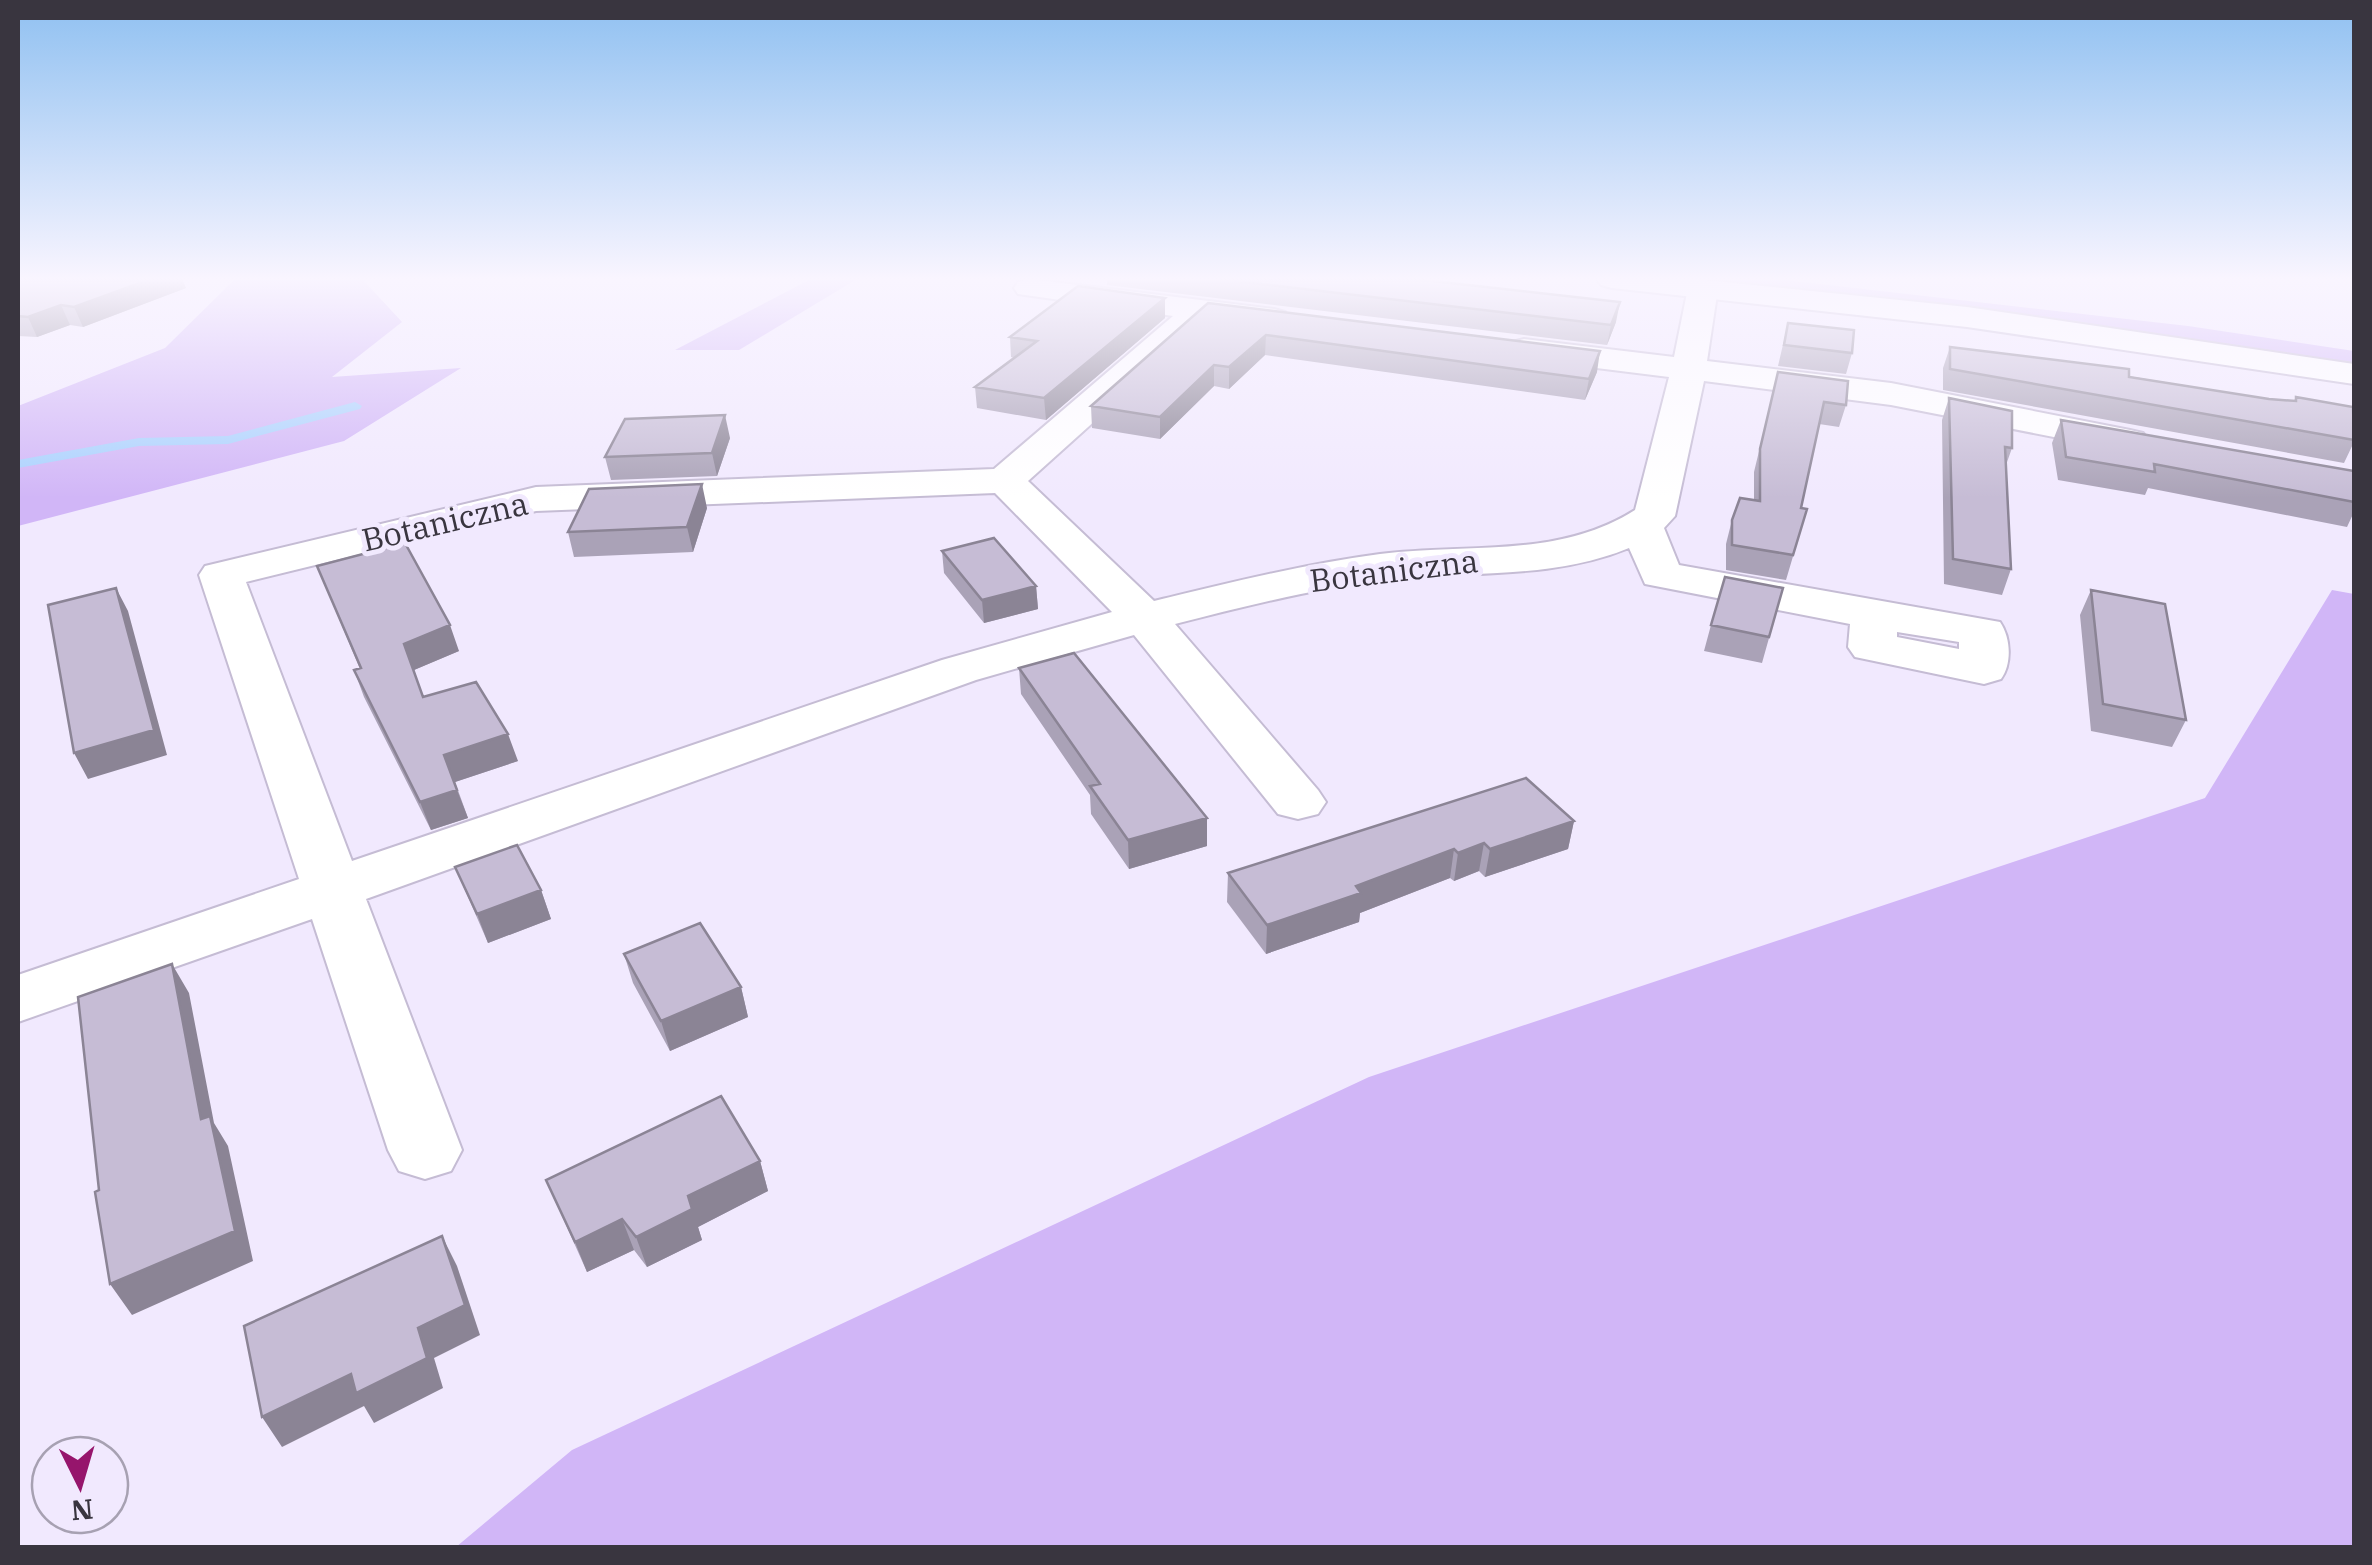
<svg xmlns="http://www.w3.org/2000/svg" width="2372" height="1565" font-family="'IBM Plex Serif',serif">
  <rect width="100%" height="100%" fill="#f1e9fe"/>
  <!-- green -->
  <path fill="#d1b6f7" d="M235,279H367L364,281L402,322L332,377L461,368L344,441L18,526V406L165,348Z
    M811,279H857L739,350H675Z
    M1677,279H1775L2188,326L2354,351V369L2178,339Z
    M2332,590L2354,594V1547H456L572,1450L1369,1077L2205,798Z"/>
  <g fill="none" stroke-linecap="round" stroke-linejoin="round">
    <!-- stream -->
    <path fill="#a9d1fe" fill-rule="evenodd" d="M355,402L362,406L360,409L228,444L139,446L18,468V460L139,438L228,436Z"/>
    <defs>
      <path id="street" d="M1029,279L1274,309L1285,312L1290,319L1285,326L1274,329L1207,320L1028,481L1154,601C1229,583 1304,564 1380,554C1467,543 1558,559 1635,510L1669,377L1524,359L1512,356L1507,349L1512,342L1524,339L1674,357L1688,288L1692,282H1714L1718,288L1707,361L1891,383L2130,430L2143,433L2149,441L2143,449L2130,452L1891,405L1704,381L1675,516L1664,528L1679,565L2000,622C2011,638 2012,664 2001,679L1984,684L1855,657L1848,647L1850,624L1645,584L1629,548C1554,579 1472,571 1394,579C1320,587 1246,606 1175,624L1318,790L1326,802L1318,814L1298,819L1278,814L1134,635L976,680L366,899L462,1150L451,1171L425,1179L399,1171L388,1150L312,919L18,1022V975L299,879L199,575L205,566L536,487L994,469L1173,316L1018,294L1014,288L1018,282ZM995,493L1112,612L942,660L352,861L246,582L536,511ZM1897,632L1959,642V649L1897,637Z"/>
      <path id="secondary" d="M1597,279H1694L1967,307L2354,364V384L1967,327L1612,288L1601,285Z"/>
    </defs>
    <!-- street casing -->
    <use href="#street" stroke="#c5bcd4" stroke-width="4"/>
    <!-- secondary casing -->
    <use href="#secondary" stroke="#c5bcd4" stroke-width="4"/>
    <!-- street -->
    <use href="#street" fill="#fff" fill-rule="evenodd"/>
    <!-- secondary -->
    <use href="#secondary" fill="#fff" fill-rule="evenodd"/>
  </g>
  <!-- wall -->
  <path fill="#aaa2b7" d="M18,279L186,288L83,327L70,325L37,337L18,336Z
    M1107,279H1415L1616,322L1607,345L1107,285Z
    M1208,303L1597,372L1585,400L1265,355L1229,389L1214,386L1160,439L1092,428L1091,406Z
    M1165,318L1046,420L977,408L975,387L1014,358L1011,357L1010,337Z
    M1788,323L1852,353L1846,374L1778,366Z
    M1950,347L2269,399L2294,401L2296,397L2354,424V442L2344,463L1943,390V368Z
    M1778,372L1846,405L1839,427L1819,424L1801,508L1807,509L1786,580L1726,570V544L1732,520L1754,500V472Z
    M1949,398L2012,448L2006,465L2011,569L2002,595L1944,584L1942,420Z
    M2061,420L2354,471V512L2347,527L2148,488L2145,495L2058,480L2052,443Z
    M730,438L717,476L611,480L605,457Z
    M707,508L693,552L574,557L568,532Z
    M942,551L1036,586L1038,609L984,623L944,573Z
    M317,566L459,651L414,670L423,697L518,761L455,782L468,818L431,830L364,697L354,670L360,669Z
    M1783,588L1762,663L1704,651L1711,625Z
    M2091,590L2186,720L2172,747L2091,731L2080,615Z
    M1019,668L1207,818V846L1129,869L1091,814L1090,795L1021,694Z
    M1574,821L1568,849L1485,877L1479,871L1454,881L1450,878L1360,913L1359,922L1266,954L1227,902L1228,873Z
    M455,867L541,890L551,919L488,943Z
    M624,954L741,987L748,1017L670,1051L633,983Z
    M760,1161L768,1191L698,1227L702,1240L647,1267L634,1250L587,1272L546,1180Z"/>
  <!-- shaded-wall -->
  <path fill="#8b8495" d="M151,279H182L186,288L83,327L74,307Z
    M1165,298V318L1046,420L1044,398Z
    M1620,302L1616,322L1607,345L1611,325Z
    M61,305L70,325L37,337L28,317Z
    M1266,335L1265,355L1229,389V367Z
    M1600,351L1597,372L1585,400L1589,379Z
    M1214,365V386L1160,439V417Z
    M725,415L730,438L717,476L712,453Z
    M702,484L707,508L693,552L687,527Z
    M1036,586L1038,609L984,623L982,600Z
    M116,588L128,611L167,755L88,779L74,753Z
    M450,625L459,651L414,670L404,644Z
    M508,734L518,761L455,782L444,755Z
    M457,790L468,818L431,830L420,802Z
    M1207,818V846L1129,869L1128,840Z
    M1574,821L1568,849L1485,877L1490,849Z
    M1484,843L1479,871L1454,881L1458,853Z
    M1454,849L1450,878L1360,913L1359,922L1266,954L1267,925L1356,886Z
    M541,890L551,919L488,943L477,914Z
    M172,964L189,993L214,1123L228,1146L253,1261L132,1315L110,1284L201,1119Z
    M741,987L748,1017L670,1051L661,1021Z
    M760,1161L768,1191L698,1227L702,1240L647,1267L636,1237L688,1196Z
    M622,1219L634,1250L587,1272L575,1242Z
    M442,1236L457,1266L480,1335L434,1358L443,1388L374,1423L364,1406L282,1447L262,1417Z"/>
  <!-- building -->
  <path fill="#c6bcd5" stroke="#8b8495" stroke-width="2.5" d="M18,279H151L74,307L61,305L28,317L18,316Z
    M1218,279H1415L1620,302L1611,325Z
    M1078,286L1165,298L1044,398L975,387L1037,341L1010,337Z
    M1208,303L1600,351L1589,379L1266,335L1229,367L1214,365L1160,417L1091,406Z
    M1788,323L1854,330L1852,353L1784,345Z
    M1950,347L2129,369V377L2269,399L2296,401V397L2353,407L2354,440L1950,369Z
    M1778,372L1848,381L1846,405L1824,402L1801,508L1807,509L1793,555L1732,545V520L1740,498L1760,501V449Z
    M1949,398L2012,411V448L2005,447L2011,569L1953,559Z
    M725,415L712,453L605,457L625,419Z
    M2061,420L2354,471V502L2154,464L2155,472L2066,457Z
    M702,484L687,527L568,532L589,489Z
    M994,538L1036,586L982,600L942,551Z
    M405,543L450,625L404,644L423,697L476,682L508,734L444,755L457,790L420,802L354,670L361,668L317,566Z
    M1725,577L1783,588L1769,637L1711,625Z
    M116,588L154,730L74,753L48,605Z
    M2091,590L2165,604L2186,720L2103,704Z
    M1074,653L1207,818L1128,840L1090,786L1100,784L1019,668Z
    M1526,778L1574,821L1490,849L1484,843L1458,853L1454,849L1356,886L1361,893L1267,925L1228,873Z
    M517,845L541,890L477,914L455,867Z
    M700,923L741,987L661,1021L624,954Z
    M172,964L201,1119L210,1116L235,1231L110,1284L95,1192L99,1190L78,997Z
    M721,1096L760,1161L688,1196L692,1209L636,1237L622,1219L575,1242L546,1180Z
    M442,1236L465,1305L418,1328L427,1358L356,1393L351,1374L262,1417L244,1326Z"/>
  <!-- sky -->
  <linearGradient id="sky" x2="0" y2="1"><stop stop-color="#8fc0f1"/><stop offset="0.56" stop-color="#f9f5ff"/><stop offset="1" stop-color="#f9f5ff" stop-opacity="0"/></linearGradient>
  <rect width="2372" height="498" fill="url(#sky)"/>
  <g text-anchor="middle" stroke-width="10" stroke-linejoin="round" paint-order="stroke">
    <!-- street labels -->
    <g font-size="32" fill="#39353f" stroke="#f1e9fe">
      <text transform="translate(445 522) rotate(-13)" y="11">Botaniczna</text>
      <text transform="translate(1394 571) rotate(-7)" y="11">Botaniczna</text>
    </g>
  </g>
  <!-- border -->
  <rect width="2372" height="1565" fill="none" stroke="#39353f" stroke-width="40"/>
  <!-- north arrow -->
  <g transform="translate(80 1485) rotate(175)"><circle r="48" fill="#f1e9fe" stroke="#a7a1b2" stroke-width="2.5"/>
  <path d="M0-8L18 38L0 25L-18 38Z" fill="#96156c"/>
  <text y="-15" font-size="28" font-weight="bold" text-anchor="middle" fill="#39353f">N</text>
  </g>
</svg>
